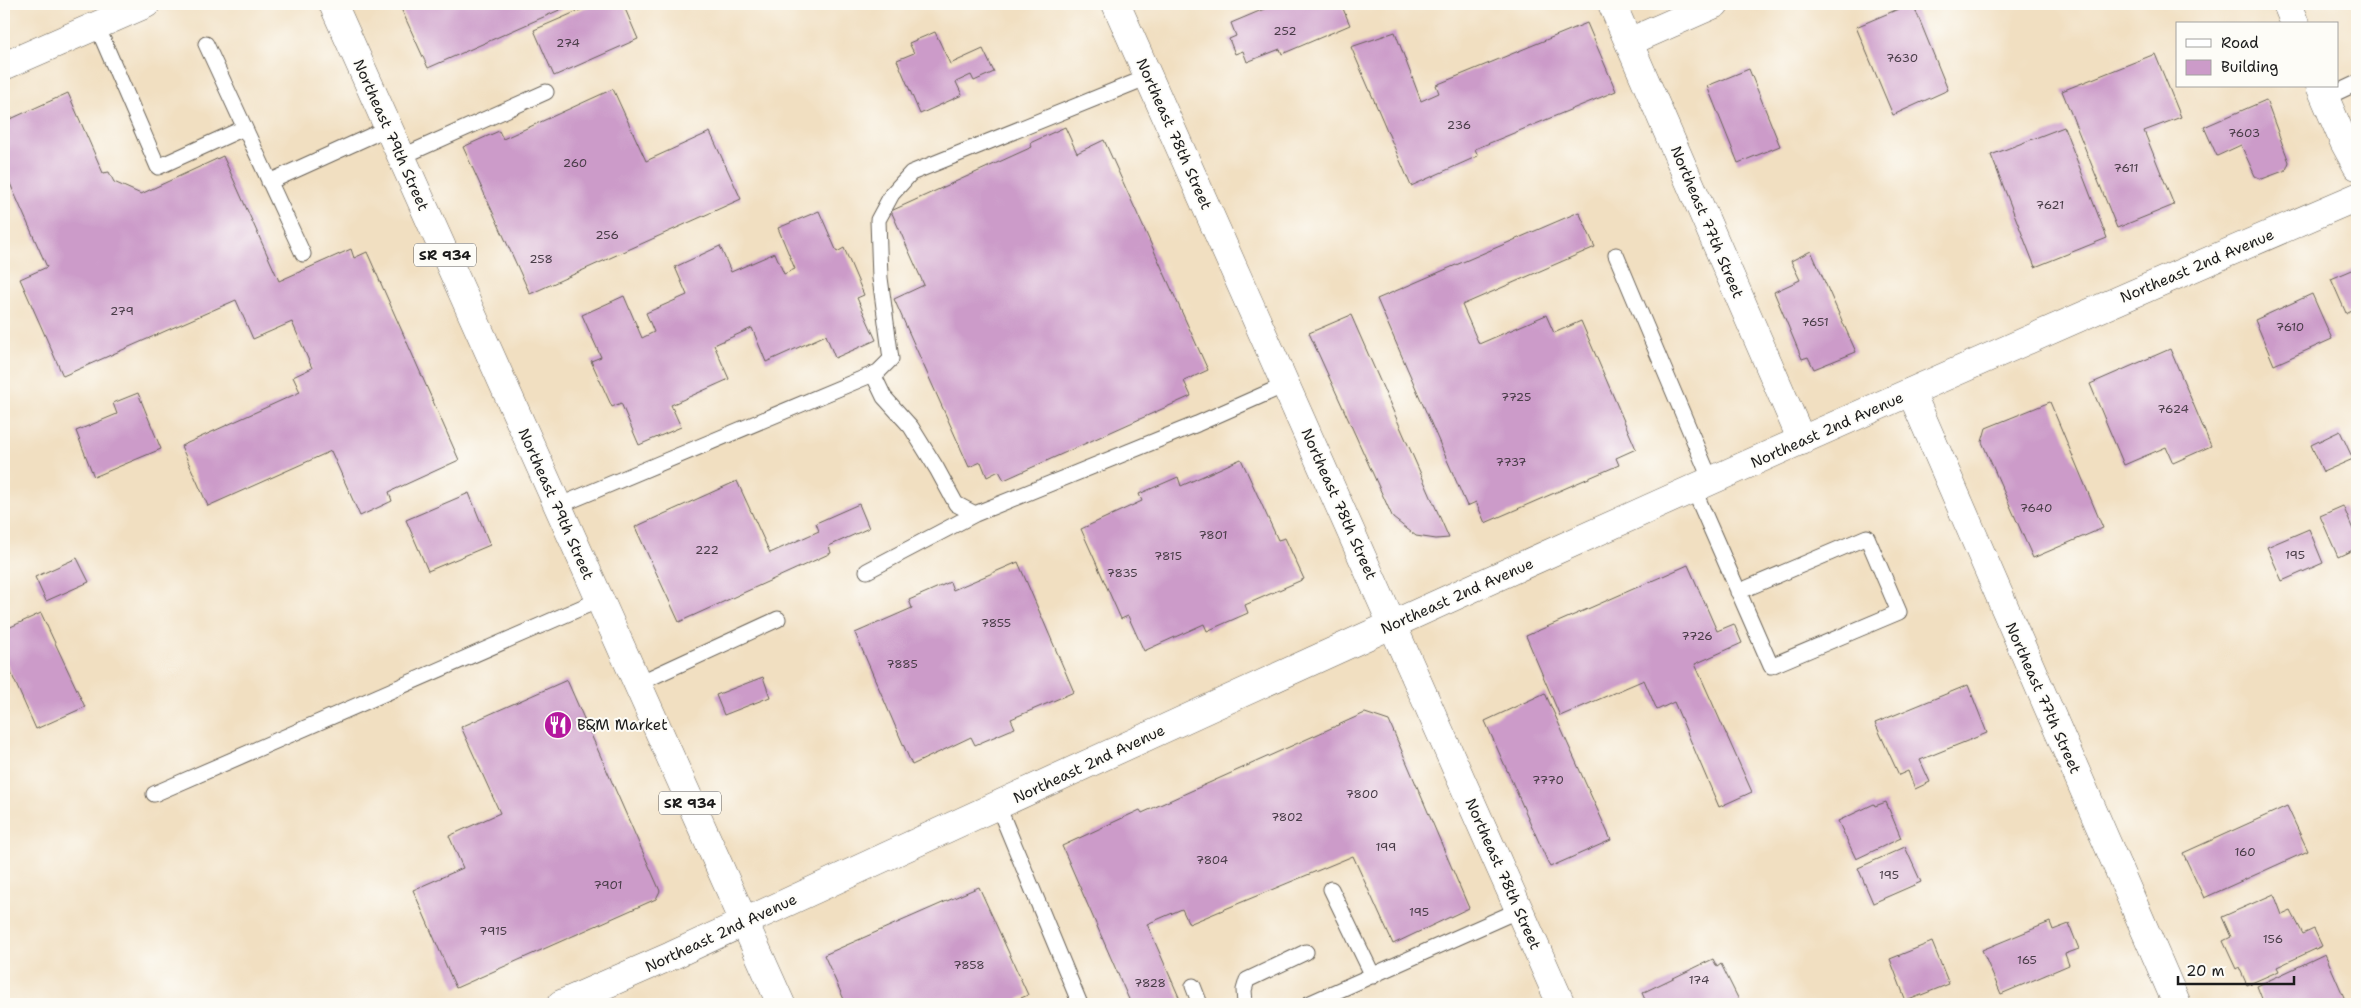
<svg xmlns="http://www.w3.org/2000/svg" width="2361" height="1008" font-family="'Shantell Sans',sans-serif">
  <rect width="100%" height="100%" fill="#fdfcf7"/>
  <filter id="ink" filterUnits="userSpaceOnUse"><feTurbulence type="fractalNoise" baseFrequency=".02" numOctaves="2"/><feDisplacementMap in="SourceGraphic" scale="10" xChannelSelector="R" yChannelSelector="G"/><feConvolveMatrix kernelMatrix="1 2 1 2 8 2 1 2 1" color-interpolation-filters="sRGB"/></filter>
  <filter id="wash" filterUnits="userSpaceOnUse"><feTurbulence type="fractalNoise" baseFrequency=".0096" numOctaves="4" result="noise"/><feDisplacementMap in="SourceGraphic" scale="20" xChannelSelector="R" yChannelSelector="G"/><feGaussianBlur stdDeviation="1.12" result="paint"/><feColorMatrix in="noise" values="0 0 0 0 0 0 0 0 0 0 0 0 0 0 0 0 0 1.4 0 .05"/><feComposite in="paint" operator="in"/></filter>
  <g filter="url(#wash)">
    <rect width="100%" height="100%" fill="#f1dfc1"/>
    <g id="blocks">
      <!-- building -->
      <path fill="#cc9bc9" d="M399,4H573L428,68Z
        M594,4H623L638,39L554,76L534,30Z
        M1276,4H1341L1350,25L1282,54L1280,49L1247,62L1243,51L1235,54L1229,39L1236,36L1231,23Z
        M1910,4H1913L1948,90L1893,115L1856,27Z
        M1587,23L1616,91L1475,149L1478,156L1411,186L1351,47L1395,32L1421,101L1439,93L1436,85Z
        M935,32L950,64L983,49L994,72L974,81L971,75L956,82L962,95L920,114L897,60L914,53L909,43Z
        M2155,54L2181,117L2144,131L2174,205L2117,228L2062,91Z
        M1749,69L1780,146L1738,163L1707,86Z
        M613,89L646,161L710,132L741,199L530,294L463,147L499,131L503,139Z
        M68,93L103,173L109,172L114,182L141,194L223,156L279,281L351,249L354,258L367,252L459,460L389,492L392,501L360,516L331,451L208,506L181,446L300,392L293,377L312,368L292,322L253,339L236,300L63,376L20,279L47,267L4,170V122Z
        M2266,100L2289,162L2286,170L2262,179L2255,176L2241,145L2217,156L2204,127Z
        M1065,127L1077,153L1104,140L1208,370L1184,381L1191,396L1004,480L999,471L987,477L981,462L969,467L894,299L924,285L891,211L1032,147L1030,143Z
        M2064,127L2107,238L2035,267L1991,155Z
        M819,211L837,252L844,248L864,295L857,298L876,340L835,358L826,335L766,362L752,328L714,345L729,379L671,405L681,427L639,445L621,403L612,407L591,361L601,357L582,315L624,296L642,338L654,332L646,313L687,295L675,267L720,246L731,272L775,253L784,274L795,269L778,228Z
        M1579,212L1595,247L1462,305L1479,344L1546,315L1554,333L1581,321L1636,449L1616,458L1619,465L1485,523L1476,502L1467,506L1377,299Z
        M1811,251L1856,352L1814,369L1808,357L1802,359L1774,292L1800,280L1791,261Z
        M2357,268V322L2352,310L2346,313L2331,279Z
        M2312,294L2332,339L2274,365L2255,320Z
        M1351,315L1449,538L1436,539L1416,536L1393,518L1309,333Z
        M2170,349L2211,446L2173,463L2166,447L2124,465L2090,384Z
        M138,393L161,449L94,477L76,431L117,414L113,403Z
        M2050,402L2103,528L2033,558L1982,442L1986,428Z
        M2340,431L2353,459L2323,472L2311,445Z
        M1241,459L1278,540L1285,538L1304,579L1245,605L1248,613L1207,631L1204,624L1144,651L1128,616L1121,619L1081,529L1142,501L1139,494L1178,477L1181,486Z
        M737,481L770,553L819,531L816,523L859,504L869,528L829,546L831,553L679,622L635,527Z
        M469,493L490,545L428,571L406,520Z
        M2343,506L2357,539V548L2338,557L2320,516Z
        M2309,529L2323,563L2282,581L2267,547Z
        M77,558L89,582L46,601L35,577Z
        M1018,562L1074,692L1011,719L1015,728L975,745L971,737L912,765L855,633L912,608L909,600L950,582L953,590Z
        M1688,565L1717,631L1734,624L1742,643L1695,664L1752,792L1719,807L1674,702L1657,710L1644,680L1560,716L1526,636Z
        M41,613L85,707L36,729L4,657V630Z
        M763,677L770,697L724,715L716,695Z
        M567,680L660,891L656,899L456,988L413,890L463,868L449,836L500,813L461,727Z
        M1968,685L1987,733L1920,760L1930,782L1915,789L1908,771L1899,775L1875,723Z
        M1545,693L1611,840L1550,867L1485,721Z
        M1365,713L1389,721L1469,908L1393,944L1353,856L1189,924L1182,909L1147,924L1182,1004H1131L1062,846L1140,810L1142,813Z
        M1886,802L1901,838L1856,859L1838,821L1874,804L1875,806Z
        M2287,806L2308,851L2204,898L2183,853Z
        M1905,847L1921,882L1873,903L1858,868Z
        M979,887L1028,995L1007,1004H846L824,955Z
        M2274,894L2282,915L2291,911L2303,934L2314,929L2322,946L2277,967L2279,971L2247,985L2239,967L2236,969L2223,941L2231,937L2222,917Z
        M2050,922L2053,930L2069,924L2079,949L2065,954L2069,965L2001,994L1982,950Z
        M1932,942L1949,984L1906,1001L1890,959Z
        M2325,954L2347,1004H2264L2257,986Z
        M1713,959L1717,967L1721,964L1741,1004H1647L1642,993Z"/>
    </g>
  </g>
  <g filter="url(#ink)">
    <use href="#blocks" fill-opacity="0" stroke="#676056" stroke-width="1"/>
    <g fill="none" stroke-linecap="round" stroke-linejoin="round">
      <defs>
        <path id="service" d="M97,26L158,167L244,128
          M206,44L303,254
          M2325,98L2357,83
          M401,157L546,92
          M269,182L388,128
          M1616,255L1711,481
          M873,374L884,397L911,427L937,469L956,504L975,514L1197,424L1285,385
          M1694,490L1771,666L1899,612L1867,537L1738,592
          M558,506L878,372L891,359L880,278L878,220L892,194L911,173L1148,77
          M867,571L975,514
          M637,684L778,619
          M154,794L599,600
          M998,806L1080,1004
          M1331,889L1373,976
          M1193,986L1200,1004
          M1245,1004L1244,990L1247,980L1306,952
          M1308,1004L1519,910"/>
        <path id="minor" d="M1116,4L1561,1004
          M1612,4L1802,441
          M2287,4L2295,24
          M1629,42L1715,4
          M4,66L146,4
          M2320,86L2344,142L2357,166
          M1911,392L2177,1004"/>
        <path id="secondary" d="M561,1004L671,956C1230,697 1791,440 2357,197"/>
        <path id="primary" d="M333,4L781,1004"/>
      </defs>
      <!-- service casing -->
      <use href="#service" stroke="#676056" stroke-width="17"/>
      <!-- minor casing -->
      <use href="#minor" stroke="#676056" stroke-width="29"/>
      <!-- secondary casing -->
      <use href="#secondary" stroke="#676056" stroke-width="29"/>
      <!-- primary casing -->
      <use href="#primary" stroke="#676056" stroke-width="29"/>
      <!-- service -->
      <use href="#service" stroke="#fff" stroke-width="15"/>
      <!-- minor -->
      <use href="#minor" stroke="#fff" stroke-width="28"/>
      <!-- secondary -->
      <use href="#secondary" stroke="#fff" stroke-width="28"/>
      <!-- primary -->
      <use href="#primary" stroke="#fff" stroke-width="28"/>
    </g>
  </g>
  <!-- icons -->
  <defs>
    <symbol id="restaurant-disc" viewBox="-11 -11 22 22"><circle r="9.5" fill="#b5179e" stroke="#fdfcf7"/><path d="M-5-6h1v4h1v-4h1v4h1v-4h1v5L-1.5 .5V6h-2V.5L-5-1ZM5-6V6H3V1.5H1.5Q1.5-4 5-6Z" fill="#fff"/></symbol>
  </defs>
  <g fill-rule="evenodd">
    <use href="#restaurant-disc" x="542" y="709" width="32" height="32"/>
  </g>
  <g text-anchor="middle" stroke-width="4" stroke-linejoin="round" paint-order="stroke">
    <!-- number labels -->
    <g font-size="12" fill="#483c47">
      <text x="1285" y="35">252</text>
      <text x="568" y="47">274</text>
      <text x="1902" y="62">7630</text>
      <text x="1459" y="129">236</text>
      <text x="2244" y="137">7603</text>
      <text x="575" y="167">260</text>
      <text x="2126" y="172">7611</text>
      <text x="2050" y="209">7621</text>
      <text x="607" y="239">256</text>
      <text x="541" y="263">258</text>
      <text x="122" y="315">279</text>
      <text x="1815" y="326">7651</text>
      <text x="2290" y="331">7610</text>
      <text x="1516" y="401">7725</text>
      <text x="2173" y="413">7624</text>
      <text x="1511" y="466">7737</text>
      <text x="2036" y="512">7640</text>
      <text x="1213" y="539">7801</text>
      <text x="707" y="554">222</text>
      <text x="2295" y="559">195</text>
      <text x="1168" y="560">7815</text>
      <text x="1122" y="577">7835</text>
      <text x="996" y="627">7855</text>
      <text x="1697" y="640">7726</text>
      <text x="902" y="668">7885</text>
      <text x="1548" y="784">7770</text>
      <text x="1362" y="798">7800</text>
      <text x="1287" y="821">7802</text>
      <text x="1386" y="851">199</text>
      <text x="2245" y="856">160</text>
      <text x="1212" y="864">7804</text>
      <text x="1889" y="879">195</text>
      <text x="608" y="889">7901</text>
      <text x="1419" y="916">195</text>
      <text x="493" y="935">7915</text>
      <text x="2273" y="943">156</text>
      <text x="2027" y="964">165</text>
      <text x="969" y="969">7858</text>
      <text x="1699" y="984">174</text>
      <text x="1150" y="987">7828</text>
    </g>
    <!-- shield labels -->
    <g fill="#fdfcf7" stroke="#605f5e" stroke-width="1">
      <rect x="414" y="243.5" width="62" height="23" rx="4"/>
      <rect x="659" y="791.5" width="62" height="23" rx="4"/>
    </g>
    <g font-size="14" font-weight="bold" fill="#1c1c1c">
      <text x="445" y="260">SR 934</text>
      <text x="690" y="808">SR 934</text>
    </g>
    <!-- street labels -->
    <g font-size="15" fill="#1c1c1c" stroke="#fdfcf7">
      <text transform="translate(1174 134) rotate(66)" y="5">Northeast 78th Street</text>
      <text transform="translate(391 135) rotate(66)" y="5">Northeast 79th Street</text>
      <text transform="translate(1707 222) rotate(67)" y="5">Northeast 77th Street</text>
      <text transform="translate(2197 266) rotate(-23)" y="5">Northeast 2nd Avenue</text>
      <text transform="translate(1827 430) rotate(-24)" y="5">Northeast 2nd Avenue</text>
      <text transform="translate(556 504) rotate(66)" y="5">Northeast 79th Street</text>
      <text transform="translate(1339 504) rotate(66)" y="5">Northeast 78th Street</text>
      <text transform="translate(1457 596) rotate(-24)" y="5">Northeast 2nd Avenue</text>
      <text transform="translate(2043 698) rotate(66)" y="5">Northeast 77th Street</text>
      <text transform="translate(1089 764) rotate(-25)" y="5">Northeast 2nd Avenue</text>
      <text transform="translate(1503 874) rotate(66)" y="5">Northeast 78th Street</text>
      <text transform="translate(721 933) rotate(-25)" y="5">Northeast 2nd Avenue</text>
    </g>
    <!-- poi labels -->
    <g font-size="15" fill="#1c1c1c" stroke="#fdfcf7" text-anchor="start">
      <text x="577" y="730">B&amp;M Market</text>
    </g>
  </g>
  <!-- margin -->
  <rect width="2361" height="1008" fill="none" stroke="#fdfcf7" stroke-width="20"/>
  <!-- legend -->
  <rect x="2176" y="22" width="162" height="65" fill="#fdfcf7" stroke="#a3a29f"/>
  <rect x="2186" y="39" width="25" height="8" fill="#ffffff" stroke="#a3a29f"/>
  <text x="2221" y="48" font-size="15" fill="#1c1c1c">Road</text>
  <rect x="2186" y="60" width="25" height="15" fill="#cc9bc9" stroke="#a3a29f"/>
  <text x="2221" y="72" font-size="15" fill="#1c1c1c">Building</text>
  <!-- scale -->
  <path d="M2178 976v8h116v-8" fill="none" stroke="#1c1c1c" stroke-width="2.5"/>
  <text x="2186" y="976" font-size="15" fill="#1c1c1c" stroke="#fdfcf7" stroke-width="4" paint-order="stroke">20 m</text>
</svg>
